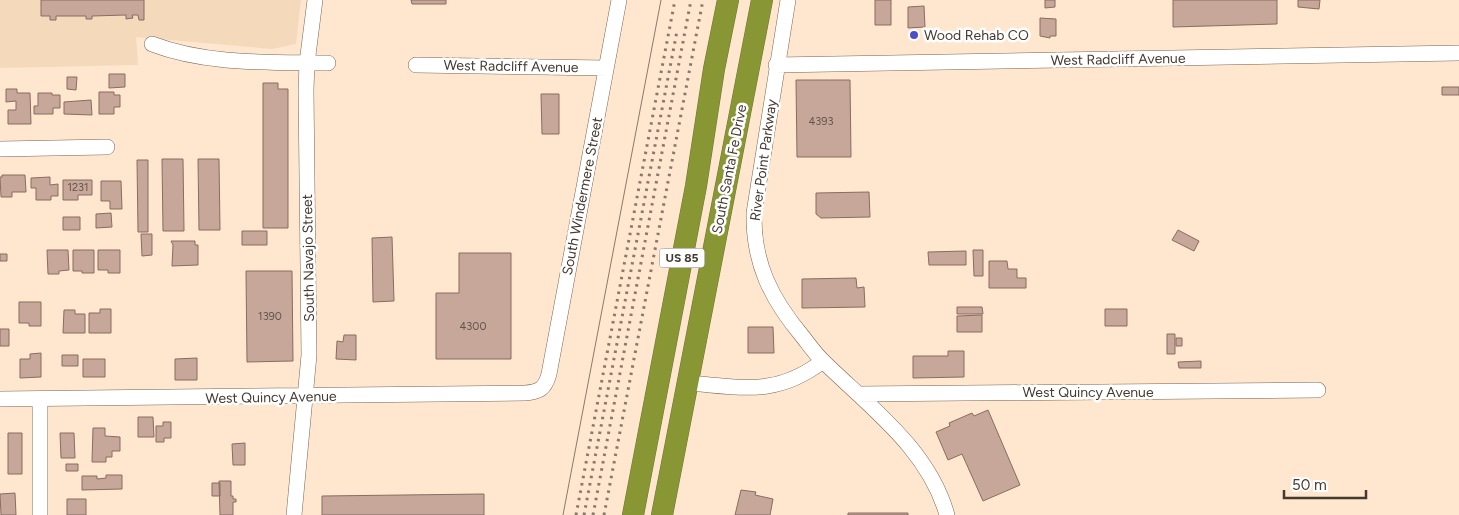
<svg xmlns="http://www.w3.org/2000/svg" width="1459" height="515" font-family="Figtree,sans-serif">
  <rect width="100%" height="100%" fill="#ffe6ce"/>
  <!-- built -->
  <path fill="#f5d9bb" d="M0,0H301L296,44L272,49L136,37L138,65L0,68Z"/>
  <!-- building -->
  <path fill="#c6a799" stroke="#896d60" d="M41,0H144V20H139L138,15H132L133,18L126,19V15L92,16V19H86V16H56V20H50V16H41Z
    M411,0H446V4H412Z
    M875,0H891V25H875Z
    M1045,0H1055V7L1045,8Z
    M1173,0H1277V24L1173,27Z
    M1298,0H1320L1319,9L1298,7Z
    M924,6L925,27L908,28V7Z
    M1040,18L1056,19V36H1050V38L1040,36Z
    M109,74H125V87L109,88Z
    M67,77H77L76,90L67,89Z
    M796,80H850L851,157H797Z
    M263,83H278V89H288V228H263Z
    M1442,87H1459V95H1442Z
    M6,89H17V93H30L31,124H8V110H16V101L6,102Z
    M99,92H114V95H120V107H114V114H99Z
    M38,93H52V95H60V108H53V114H34V106H38Z
    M541,94H559V134H542Z
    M91,100L92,115L64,114V102Z
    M162,159H183L184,231H163Z
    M198,159H219L220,230H199Z
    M137,160H148V232H138Z
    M2,175H25L26,192H12V197H1L0,177H2Z
    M50,177V185L58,184V196H51V200H36V188H31V178Z
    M63,180H92V195H78V200H63Z
    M101,181H121L122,209H110V201H101Z
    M869,192L870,217L821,218L816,214V193Z
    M111,213L112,227L96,228V214Z
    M63,217H80V230H63Z
    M1178,230L1199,241L1194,251L1172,240Z
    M242,231H267V245H242Z
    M141,234H152V255L142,256Z
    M392,237L394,301L373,302L372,238Z
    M171,241H195V245H198V265L172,266L173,245Z
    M47,250H68L69,270L59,271V274H48Z
    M73,250H94V273H82V271H73Z
    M98,250H120V273H108V270H98Z
    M973,250H983V276H974Z
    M966,251V265H929L928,252Z
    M459,253H511V359H436V293H459Z
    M0,254H7V261H0Z
    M989,261H1007L1008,269H1017V278H1026V288H989Z
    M246,271H292L293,361L247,362Z
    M856,278L857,288L864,287L865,307L802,308V279Z
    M19,302H41V326H29V323H19Z
    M957,307H982L983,314H957Z
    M100,309H111V333H89V313H100Z
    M1105,309H1127V326H1105Z
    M64,310H75V314H85V333H63Z
    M982,315V332H957V316Z
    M748,327H773L774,353H748Z
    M0,329H9V346H0Z
    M1167,334H1175V354H1167Z
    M344,335H356V360L336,359L337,341L343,342Z
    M1176,338H1182V346H1176Z
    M948,351H964V377L913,378V356H948Z
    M41,353V377L20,378V359H30V354Z
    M62,355H78V366H62Z
    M197,358V380H175V359Z
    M83,359H105V377H83Z
    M1201,361V368H1179L1178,362Z
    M988,410L1020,485L983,501L962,454L948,460L936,432L950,426L949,423L972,413L974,416Z
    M138,417H153L154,437H138Z
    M163,422H171V438H164V442H156V426H163Z
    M93,428H105V436L120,437V451H112V457H106V462H92Z
    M8,433H22V474H8Z
    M60,433H74L75,458H61Z
    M245,443V465H233L232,444Z
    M66,464H78V471H66Z
    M106,475H122V489L82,490V476H97V479L106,478Z
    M219,481H231V496H233V499H236V502H233V515H220Z
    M212,483H220V496H212Z
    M741,490L756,492L755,495L773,499L770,515H735Z
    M15,493L16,515H1L0,494Z
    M484,494V515H322V496Z
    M67,499H86V515H67Z
    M848,513H908V515H848Z"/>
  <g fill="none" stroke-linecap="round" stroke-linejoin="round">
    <defs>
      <path id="minor" d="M788,0L754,213C753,263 771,299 803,337C810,346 816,355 825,363C871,408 929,450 947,515
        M152,44C207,65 270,62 328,63
        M416,65L606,68
        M776,65L1459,53
        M0,149L107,147
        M688,383C742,387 776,397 823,361
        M858,394L1318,390
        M0,399L525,393C539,392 545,389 549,374L619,0
        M40,399V515
        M294,515L309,355L306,90L307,63L315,0"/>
      <path id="highway" d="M633,515L696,186L714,69L728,0
        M662,515L762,0"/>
    </defs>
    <!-- minor casing -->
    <use href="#minor" stroke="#79644f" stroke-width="16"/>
    <!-- highway casing -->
    <use href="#highway" stroke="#717633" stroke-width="22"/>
    <!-- minor -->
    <use href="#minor" stroke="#fff" stroke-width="15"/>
    <!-- highway -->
    <use href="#highway" stroke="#899634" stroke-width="21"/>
    <!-- tram -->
    <path stroke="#89796b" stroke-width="1" d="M563,515L661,0"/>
    <!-- rail -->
    <path stroke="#89796b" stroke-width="3" stroke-dasharray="2.5 5" stroke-linecap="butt" d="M576,515L675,0
      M584,515L677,31
      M593,515L691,0
      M604,515L703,0"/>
  </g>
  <!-- markers -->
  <circle fill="#4b50c6" stroke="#fff" stroke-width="2" cx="914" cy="35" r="5"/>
  <g text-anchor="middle" stroke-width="5" stroke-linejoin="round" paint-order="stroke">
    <!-- number labels -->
    <g font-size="11" fill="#64554b">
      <text x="821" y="125">4393</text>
      <text x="78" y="191">1231</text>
      <text x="270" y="320">1390</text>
      <text x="473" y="330">4300</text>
    </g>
    <!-- shield labels -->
    <rect fill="#fff" stroke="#7c756f" stroke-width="1" x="659.5" y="248.5" width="45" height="19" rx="4"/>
    <g font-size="12" font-weight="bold" fill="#443a31">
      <text x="682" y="262">US 85</text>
    </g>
    <!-- poi labels -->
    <g font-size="14" fill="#443a31" stroke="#fff" text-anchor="start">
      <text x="924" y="40">Wood Rehab CO</text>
    </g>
    <!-- street labels -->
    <g font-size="14" fill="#443a31" stroke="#fff">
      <text transform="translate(1118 59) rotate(-1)" y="5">West Radcliff Avenue</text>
      <text transform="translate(511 66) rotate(1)" y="5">West Radcliff Avenue</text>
      <text transform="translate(763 160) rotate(-82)" y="5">River Point Parkway</text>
      <text transform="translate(729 169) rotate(-79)" y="5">South Santa Fe Drive</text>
      <text transform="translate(582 196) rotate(-79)" y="5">South Windermere Street</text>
      <text transform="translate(308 258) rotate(-91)" y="5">South Navajo Street</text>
      <text x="1088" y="397">West Quincy Avenue</text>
      <text transform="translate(271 397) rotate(-1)" y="5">West Quincy Avenue</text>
    </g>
  </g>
  <!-- scale -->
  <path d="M1284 490v8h82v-8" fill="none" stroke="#443a31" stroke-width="2.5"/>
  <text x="1292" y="490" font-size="15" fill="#443a31" stroke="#ffffff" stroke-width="4" paint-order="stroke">50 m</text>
</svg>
